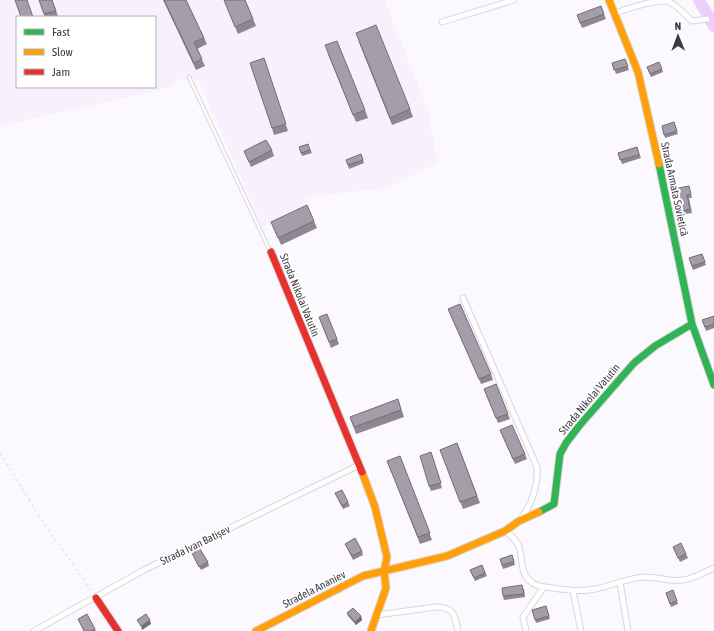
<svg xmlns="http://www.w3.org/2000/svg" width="714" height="631" font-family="'Asap Condensed',sans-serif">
  <rect width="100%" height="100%" fill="#fbf9fd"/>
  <!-- built -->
  <path fill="#f8f0fc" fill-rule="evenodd" d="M0,0H385L428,111L438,164L386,188L305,197L298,214L262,227L199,81L179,79L172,87L0,126ZM17,17H155V87H17Z"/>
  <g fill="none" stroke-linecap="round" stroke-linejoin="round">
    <!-- river -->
    <path stroke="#eecefb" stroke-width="12" d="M699,0L714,26"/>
    <defs>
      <path id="lane" d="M189,77L270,251"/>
      <path id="street" d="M615,13C629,8 653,0 667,1C677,4 685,15 692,21L707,19
        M442,22L514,0
        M463,298L537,467C538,487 532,505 519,521
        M505,531C511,535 516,540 519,547C523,558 520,573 530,581C536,587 545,587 553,588C567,590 581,592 595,589C612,586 629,577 646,577C658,577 670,582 682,580C694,579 703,572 714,568
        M620,582L628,631
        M573,591L581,631
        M377,615L436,607C454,607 455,615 458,631
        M34,631L146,569L359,465
        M526,631L523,617L544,587"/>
      <path id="fast" d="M659,164L692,324L714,385
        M539,512L554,504L560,454L566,443L579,426L634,363L655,346L692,324"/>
      <path id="slow" d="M609,0L638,72L659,164
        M362,472L375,507L387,557L384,571L386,588L371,631
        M256,631L363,576L447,556L505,531L519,521L539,512"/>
      <path id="jam" d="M271,252L362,472
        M96,598L118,631"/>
    </defs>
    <!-- lane casing -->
    <use href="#lane" stroke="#dad6db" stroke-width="4.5"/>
    <!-- street casing -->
    <use href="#street" stroke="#dad6db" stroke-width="7"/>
    <!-- fast casing -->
    <use href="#fast" stroke="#dad6db" stroke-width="9"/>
    <!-- slow casing -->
    <use href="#slow" stroke="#dad6db" stroke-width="9"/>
    <!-- jam casing -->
    <use href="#jam" stroke="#dad6db" stroke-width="9"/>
    <!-- path -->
    <path stroke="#d9d8d9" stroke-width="1" stroke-dasharray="3 3" stroke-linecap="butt" d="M0,453L41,519L92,592"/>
    <!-- lane -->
    <use href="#lane" stroke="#fefeff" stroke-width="2.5"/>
    <!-- street -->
    <use href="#street" stroke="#fefeff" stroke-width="5"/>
    <!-- fast -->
    <use href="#fast" stroke="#30b455" stroke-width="7"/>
    <!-- slow -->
    <use href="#slow" stroke="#ff9f0a" stroke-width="7"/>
    <!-- jam -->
    <use href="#jam" stroke="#e5322d" stroke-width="7"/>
  </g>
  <!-- wall -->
  <path fill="#8e8791" d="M39,0H52L58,16L55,17H45Z
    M163,0H186L204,38L207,44L197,49L205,66L196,70Z
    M224,0H245L256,26L238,34Z
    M601,6L606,19L582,28L577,15Z
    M358,40L410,109L413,117L392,125Z
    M327,52L365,110L368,118L356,122Z
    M264,58L288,131L274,135L272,128Z
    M625,59L629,70L616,74L612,63Z
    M659,62L663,72L651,77L647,67Z
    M674,122L678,134L665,138L662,126Z
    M308,144L312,153L302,156L299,147Z
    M637,147L641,158L622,164L618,153Z
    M272,150L274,156L251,167L244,151Z
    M361,154L364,163L349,169L346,160Z
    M690,190L692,198H689L692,213L680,215L678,212Z
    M314,221L317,228L281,245L271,222Z
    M702,254L706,265L693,270L689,258Z
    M448,309L491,374L493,380L481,384Z
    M714,316V328L706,331L702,320Z
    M319,317L337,339L339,344L331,348Z
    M496,384L510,419L498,423L484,389Z
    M398,399L404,417L356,434L350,417Z
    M500,430L525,454L527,459L515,464Z
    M457,443L480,503L463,509L440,450Z
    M431,452L442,488L431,491L429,486Z
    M400,456L432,540L420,544L387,461Z
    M335,493L348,502L350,506L343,509Z
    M345,544L362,551L363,555L353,560Z
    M673,547L686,554L688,558L680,562Z
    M192,553L208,562L209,566L201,570Z
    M512,555L515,565L503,569L500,559Z
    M482,565L487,576L475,581L470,570Z
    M524,589L525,597L504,600L503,596Z
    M673,590L678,604L671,607L666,593Z
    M546,606L550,619L536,623L532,610Z
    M347,613L361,616L362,620L356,625L348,616Z
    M78,619L95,629L96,631H84Z"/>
  <!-- shaded-wall -->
  <path fill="#746e76" d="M361,616L362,620L356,625L355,622Z
    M150,620L151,624L142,630L141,626Z"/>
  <!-- building -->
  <path fill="#a59da9" stroke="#746e76" d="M15,0H27L33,17H21Z
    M39,0H52L56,11L44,14Z
    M164,0H186L204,38L194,42L202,59L194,63Z
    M224,0H245L253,19L235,27Z
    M601,6L604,14L580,23L577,15Z
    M376,25L410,109L390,118L356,33Z
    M337,41L365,110L353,115L325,45Z
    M264,58L286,124L272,128L250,63Z
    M625,59L628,66L614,70L612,63Z
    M659,62L662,69L650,74L647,67Z
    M674,122L677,131L664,135L662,126Z
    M266,140L272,150L249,162L244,151Z
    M308,144L310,150L301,153L299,147Z
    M637,147L639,155L620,160L618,153Z
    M361,154L363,160L348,165L346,160Z
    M689,186L691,194L687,195L690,209L678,212L673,189Z
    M307,205L314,221L278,238L271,222Z
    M702,254L705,262L692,266L689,258Z
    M460,304L491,374L479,379L448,309Z
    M327,314L337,339L329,342L319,317Z
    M714,316V324L705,327L702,320Z
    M496,384L508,414L496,418L484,389Z
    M398,399L401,410L354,427L350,417Z
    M512,425L525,454L513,459L500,430Z
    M457,443L477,496L460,502L440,450Z
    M431,452L441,483L429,486L420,456Z
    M400,456L430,533L418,537L387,461Z
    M342,490L348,502L342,506L335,493Z
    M355,538L362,551L352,556L345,544Z
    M681,543L686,554L678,558L673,547Z
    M200,549L208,562L199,567L192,553Z
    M512,555L514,562L502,565L500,559Z
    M482,565L485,573L474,578L470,570Z
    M522,585L524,594L503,596L502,588Z
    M673,590L677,601L670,604L666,593Z
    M546,606L549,616L535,620L532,610Z
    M353,608L361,616L355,622L347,613Z
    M87,614L95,629L91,631H84L78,619Z
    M146,614L150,620L141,626L137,620Z"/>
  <g text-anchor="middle" stroke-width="4" stroke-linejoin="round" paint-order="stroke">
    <!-- street labels -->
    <g font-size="11" fill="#403b42" stroke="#fff">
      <text transform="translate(675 189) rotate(78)" y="4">Strada Armata Sovietică</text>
      <text transform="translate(300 295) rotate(68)" y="4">Strada Nikolai Vatutin</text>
      <text transform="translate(589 399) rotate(-50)" y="4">Strada Nikolai Vatutin</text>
      <text transform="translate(195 545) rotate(-26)" y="4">Strada Ivan Batișev</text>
      <text transform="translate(314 589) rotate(-27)" y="4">Stradela Ananiev</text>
    </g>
  </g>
  <!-- legend -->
  <rect x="16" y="16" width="140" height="72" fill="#ffffff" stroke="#b3b1b3"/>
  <rect x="24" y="29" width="20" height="6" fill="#30b455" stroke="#b3b1b3"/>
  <text x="52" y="36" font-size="12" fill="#403b42">Fast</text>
  <rect x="24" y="49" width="20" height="6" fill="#ff9f0a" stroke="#b3b1b3"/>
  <text x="52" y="56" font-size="12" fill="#403b42">Slow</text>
  <rect x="24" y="69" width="20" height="6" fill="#e5322d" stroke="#b3b1b3"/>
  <text x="52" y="76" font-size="12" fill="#403b42">Jam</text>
  <!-- north arrow -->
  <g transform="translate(678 36) rotate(359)" stroke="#ffffff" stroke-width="3" paint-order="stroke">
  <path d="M0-3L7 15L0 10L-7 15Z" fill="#403b42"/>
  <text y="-6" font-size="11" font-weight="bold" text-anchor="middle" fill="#403b42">N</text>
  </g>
</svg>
